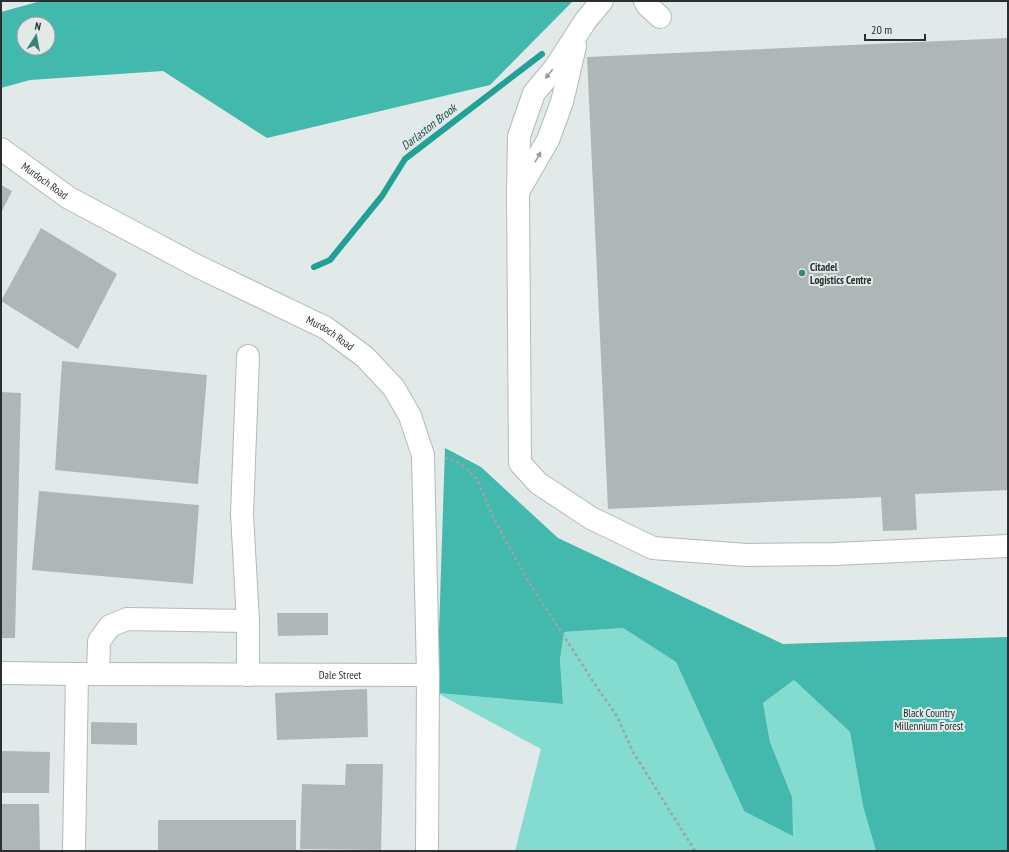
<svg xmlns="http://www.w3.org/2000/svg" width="1009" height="852" font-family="'PT Sans Narrow',sans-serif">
  <rect width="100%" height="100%" fill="#e1eae9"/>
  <!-- green -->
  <path fill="#84dcd1" d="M623,628L676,662L744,811L792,797L770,742L763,703L794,680L850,732L863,806L876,851H515L541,749L437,693L563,704L560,660L564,632Z"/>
  <!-- forest -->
  <path fill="#43b8ac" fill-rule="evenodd" d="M41,1H573L490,85L267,138L163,71L30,80L1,88V12ZM24,24H48V48H24Z
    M445,448L481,467L558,538L783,644L1008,637V851H876L863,806L850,732L794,680L763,703L770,742L792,797L793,836L744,811L676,662L623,628L564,632L560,660L563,704L437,693Z"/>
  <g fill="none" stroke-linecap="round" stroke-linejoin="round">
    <!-- stream -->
    <path stroke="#22a095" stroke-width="6" d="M314,267L330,260L382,196L405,159L542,54"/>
  </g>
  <!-- building -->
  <path fill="#afb7b6" d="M1008,38V490L915,494L917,530L883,531L881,497L608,509L587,57Z
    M1,185L12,191L1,213Z
    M41,228L117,274L78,349L1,301Z
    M62,361L207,375L198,484L55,470Z
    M1,392L21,393L15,638H1Z
    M39,491L199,505L193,584L32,570Z
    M277,613H328V635L278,636Z
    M367,689L368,737L277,740L275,693Z
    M91,722L137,723V745L91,744Z
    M1,751L50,752L49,793H1Z
    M346,764H383L381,850L300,849L302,784L345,785Z
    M1,804H39L40,851H1Z
    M158,820H296V851H158Z"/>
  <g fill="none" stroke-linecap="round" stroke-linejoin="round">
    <defs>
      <g id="minor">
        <path d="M602,1L586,20L555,68L534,93L519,136L518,191L520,463L538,483L591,518L653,548L747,555L834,554L1008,546"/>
        <path d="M645,1L648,6L660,17"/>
        <path id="s1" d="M1,149L69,198L197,266L326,328L365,357L394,388L410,416L423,455L428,675"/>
        <path d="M519,190L548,140L562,102L575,46"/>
        <path d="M248,356L242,514L248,621V675"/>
        <path id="s2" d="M1,673L77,674L428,675L427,851"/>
        <path d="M98,674L99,641L110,626L127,619L248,621"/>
        <path d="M74,851L77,674"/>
      </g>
    </defs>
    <!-- minor casing -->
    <use href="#minor" stroke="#b2bab9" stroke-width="24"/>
    <!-- path -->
    <path stroke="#9da4a4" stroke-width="2.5" stroke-dasharray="3 3" stroke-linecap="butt" d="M445,458L451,459L465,467L477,479L494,519L527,579L598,689L617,716L633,752L695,851"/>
    <!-- minor -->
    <use href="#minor" stroke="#fff" stroke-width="22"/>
  </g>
  <!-- one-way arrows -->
  <defs><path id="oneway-solid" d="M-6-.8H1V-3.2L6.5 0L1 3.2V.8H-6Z"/></defs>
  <g fill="#969797">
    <use href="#oneway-solid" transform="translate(549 74) rotate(129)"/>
    <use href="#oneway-solid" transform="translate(538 157) rotate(-60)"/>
  </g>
  <!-- markers -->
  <circle fill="#3c827b" stroke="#e1eae9" stroke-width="1.5" cx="802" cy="273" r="4"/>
  <g text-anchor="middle" stroke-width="4" stroke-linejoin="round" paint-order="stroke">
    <!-- street labels -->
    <g font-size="11" fill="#2c2f2f" stroke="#e1eae9">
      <text dy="4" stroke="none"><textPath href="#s1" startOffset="54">Murdoch Road</textPath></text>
      <text dy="4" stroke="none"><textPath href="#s1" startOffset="378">Murdoch Road</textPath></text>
      <text dy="4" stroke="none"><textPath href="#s2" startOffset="339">Dale Street</textPath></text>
    </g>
    <!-- poi labels -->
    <g font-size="11" font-weight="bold" fill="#2c2f2f" stroke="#e1eae9" text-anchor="start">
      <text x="810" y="271">Citadel<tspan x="810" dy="13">Logistics Centre</tspan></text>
    </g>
    <!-- park labels -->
    <g font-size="11" fill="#192e2b" stroke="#e1eae9">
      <text x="929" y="717">Black Country<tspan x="929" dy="13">Millennium Forest</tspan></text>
    </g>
    <!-- water labels -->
    <g font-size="12" font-style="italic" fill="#1b4d48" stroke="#e1eae9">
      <text transform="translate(429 127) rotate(-38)" y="4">Darlaston Brook</text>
    </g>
  </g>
  <!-- border -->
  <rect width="1009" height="852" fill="none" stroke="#2c2f2f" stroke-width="4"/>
  <!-- north arrow -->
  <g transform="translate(36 36) rotate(11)"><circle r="19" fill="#e1eae9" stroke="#999f9f"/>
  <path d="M0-3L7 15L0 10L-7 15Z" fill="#3c827b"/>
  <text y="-6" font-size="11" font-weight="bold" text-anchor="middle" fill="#2c2f2f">N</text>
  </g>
  <!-- scale -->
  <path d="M865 34v6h60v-6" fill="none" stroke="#2c2f2f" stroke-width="2"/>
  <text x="871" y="34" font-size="12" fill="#2c2f2f" stroke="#e1eae9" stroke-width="3" paint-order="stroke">20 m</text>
</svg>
